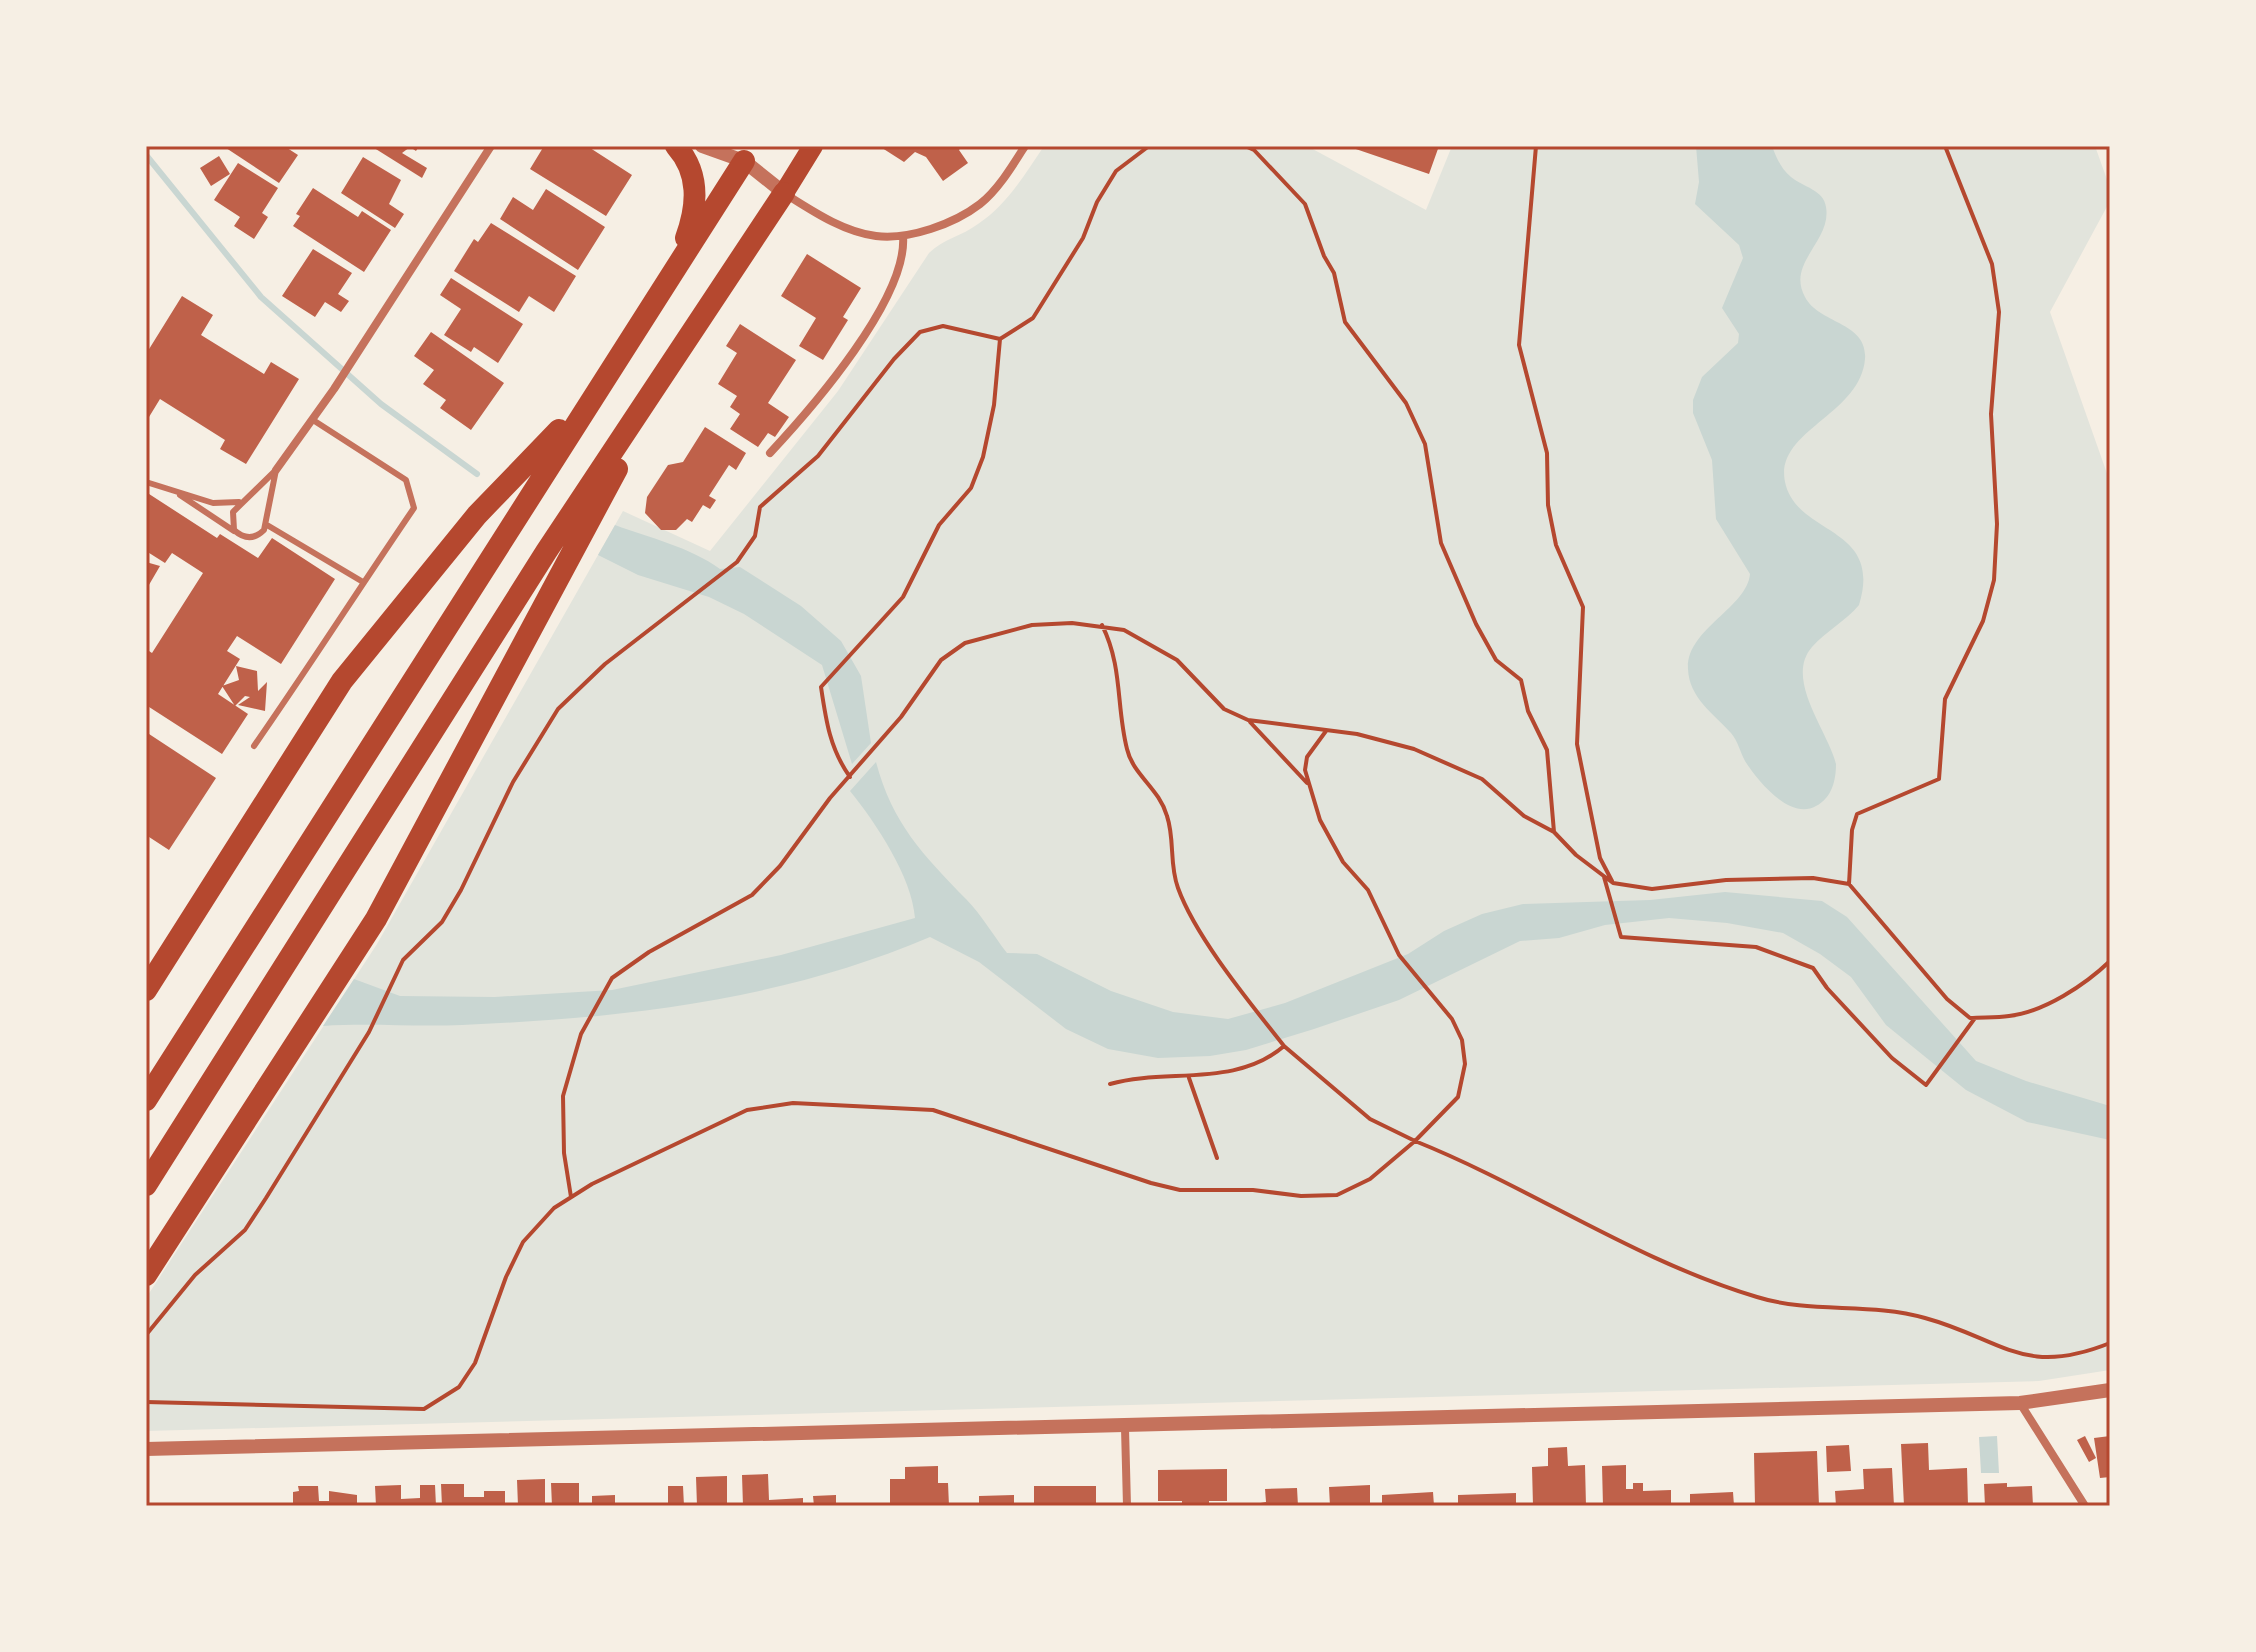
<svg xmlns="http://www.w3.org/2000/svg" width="2256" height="1652" font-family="Ubuntu,sans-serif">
  <rect width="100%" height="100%" fill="#f6efe4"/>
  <!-- green -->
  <path fill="#e2e4dc" d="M1044,146H1307L1426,210L1452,146H2095L2110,188V201L2050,312L2110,482V1370L2039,1381L146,1431V1298L377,944L623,511L710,551L838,391L929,253C943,239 962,236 978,224C1007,205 1025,174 1044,146Z"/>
  <!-- water -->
  <path fill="#c9d6d2" d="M1696,146H1772C1776,157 1781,169 1791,177C1803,187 1824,190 1826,207C1832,242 1786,262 1805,297C1819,324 1868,322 1865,359C1860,417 1770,431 1786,486C1801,536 1883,527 1859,605C1846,621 1826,631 1812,647C1784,679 1828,731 1836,764C1836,780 1832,798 1816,806C1790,821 1757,780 1745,761C1740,752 1738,741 1731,733C1714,714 1689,698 1688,669C1686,629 1747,608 1750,574L1716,519L1712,460L1693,413V400L1702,377L1738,343L1739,334L1722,308L1743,258L1739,245L1695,204L1699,182Z
    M615,525C650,538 690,547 720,569L740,567L801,606L841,641L861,676L871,743L852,764L822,665L744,614L709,597L638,575L598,555Z
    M876,762C892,823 923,855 966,899C981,914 993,935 1007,953L1037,954L1111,991L1173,1012L1228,1019L1285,1003L1408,954L1444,931L1482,914L1523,904L1650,900L1725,892L1822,901L1847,917L1976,1061L2026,1081L2110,1106V1140L2027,1122L1966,1090L1886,1025L1851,977L1820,954L1783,933L1727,923L1669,918L1605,925L1559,938L1520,941L1399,1000L1314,1029L1246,1050L1210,1056L1158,1058L1108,1049L1066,1029L979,962L930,937C780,1001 623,1018 462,1025C415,1027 369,1023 323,1026L354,979L400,996L495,997L612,990L781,955L915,918C912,877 876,823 850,791Z
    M1997,1436L1999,1473H1981L1979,1437Z"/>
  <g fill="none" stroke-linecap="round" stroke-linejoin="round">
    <!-- stream -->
    <path stroke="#c9d6d2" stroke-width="6" d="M146,155L261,297L381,404L477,474"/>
  </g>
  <!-- building -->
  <path fill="#bf614a" d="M223,146H284L298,155L279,183Z
    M371,146H419L416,151L410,147L402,153L427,168L422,178Z
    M544,146H587L632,175L606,216L530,169Z
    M879,146H962L959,150L968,163L943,181L926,157L915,152L904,162Z
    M1347,146H1439L1429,174Z
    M219,156L230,174L211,186L200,168Z
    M363,157L401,180L389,204L404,214L395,228L341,193Z
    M238,163L278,188L262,213L268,217L254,239L234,226L240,217L214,200Z
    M313,188L358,217L362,211L391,230L364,272L293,226L300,216L296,214Z
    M546,189L605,227L578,270L500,219L513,197L533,210Z
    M491,223L576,276L554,312L529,296L519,312L454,271L474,239L478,242Z
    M313,249L352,273L338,294L349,301L341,312L325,302L315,317L282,296Z
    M807,254L861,288L843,317L848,320L823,360L799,346L816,318L781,296Z
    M451,278L523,324L498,363L474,347L471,352L444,335L461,309L440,295Z
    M182,296L213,315L201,335L264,374L271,362L299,379L246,464L220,449L225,440L160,399L149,417L146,416V354Z
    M740,324L796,360L768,403L789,417L775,437L768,433L758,447L730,429L740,414L730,407L737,396L718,384L737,353L726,346Z
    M431,332L504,383L471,430L440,408L446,400L423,384L434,370L414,356Z
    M705,427L746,453L736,470L729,465L709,496L716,500L710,509L703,505L692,522L687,519L676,530H661L645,513L647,497L668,465L683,462Z
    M146,492L217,538L220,534L258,558L272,538L335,579L281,664L237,636L227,651L240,659L218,694L248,714L222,754L146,705V649L152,653L203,573L172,553L165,563L146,551Z
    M146,562L160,566L146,590Z
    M236,666L257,671L258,691L267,682L265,711L238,705L250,697L245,696L235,706L222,686L239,680Z
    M146,732L216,778L169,850L146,835Z
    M2085,1436L2096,1458L2089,1462L2077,1440Z
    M2110,1436V1477L2100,1478L2094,1438Z
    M1928,1443L1929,1470L1967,1468L1968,1506H1904L1901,1444Z
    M1849,1445L1851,1471L1827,1472L1826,1446Z
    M1567,1447L1568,1466L1585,1465L1586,1506H1533L1532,1467L1548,1466V1448Z
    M1817,1451L1819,1506H1755L1754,1453Z
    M1626,1465V1489H1633V1483H1643V1491L1671,1490V1506H1603L1602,1466Z
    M938,1466V1483H948L949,1506H890V1479H905V1467Z
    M1892,1468L1894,1506H1836L1835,1491L1864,1489L1863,1469Z
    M1227,1469V1501H1209V1506H1182V1501H1158V1470Z
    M768,1474L769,1500L803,1498V1506H743L742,1475Z
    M727,1476V1506H697L696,1477Z
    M545,1479V1506H518L517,1480Z
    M551,1483H579V1506H552Z
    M2007,1483V1487L2032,1486L2033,1506H1985L1984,1484Z
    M441,1484H464V1497H484V1491H505V1506H442Z
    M401,1485V1499L420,1498V1485H435L436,1506H376L375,1486Z
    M1370,1485V1506H1330L1329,1487Z
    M298,1486H318L319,1501H329V1491L357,1495V1506H293V1492L299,1491Z
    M668,1486H683L684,1506H668Z
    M1034,1486H1096V1506H1034Z
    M1297,1488L1298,1506H1244L1266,1502L1265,1489Z
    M1433,1492L1434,1506H1382V1495Z
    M1733,1492L1734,1506H1690V1494Z
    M1516,1493V1506H1458V1495Z
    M615,1495V1506H592V1496Z
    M836,1495V1506H814L813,1496Z
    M1014,1495V1506H979V1496Z"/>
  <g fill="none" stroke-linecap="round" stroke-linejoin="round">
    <!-- path -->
    <path stroke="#b5482f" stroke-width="4" d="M1245,146L1254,150L1305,204L1324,256L1334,273L1345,322L1406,403L1425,444L1441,543L1476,624L1496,660L1521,680L1528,711L1547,750L1554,832L1576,855L1613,883L1652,889L1726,880L1813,878L1849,884L1947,999L1970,1018C1983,1017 1996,1018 2009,1016C2044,1012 2085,985 2110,961
      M1536,146L1519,345L1547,453L1548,505L1556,545L1583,607L1577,744L1600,858L1612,881
      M1102,625C1123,667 1116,706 1127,749C1133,775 1159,788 1167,816C1175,840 1169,864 1178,888C1196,938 1251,1004 1284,1046
      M1250,722L1307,783
      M850,777C830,749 826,721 821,687L903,597L939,525L971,488L983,457L994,405L1000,339
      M1604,877L1621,937L1756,947L1813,968L1827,988L1892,1058L1926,1085L1975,1018
      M1849,884L1852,830L1857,814L1939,779L1945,699L1983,621L1994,580L1997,524L1991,414L1999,312L1992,264L1945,146
      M1189,1078L1217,1158
      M1110,1084C1166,1068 1236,1088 1284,1046L1370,1119L1415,1141L1458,1097L1465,1064L1462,1040L1452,1019L1399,955L1368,890L1343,862L1320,820L1305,770L1307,757L1326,731
      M571,1197L564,1153L563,1096L581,1034L612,978L649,952L752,895L780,866L830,798L901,717L941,660L965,643L1032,625L1072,623L1124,630L1177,660L1224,709L1248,720L1357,734L1414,749L1482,779L1524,816L1554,832
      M146,1335L195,1275L245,1230L266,1198L369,1032L403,960L442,922L461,890L513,782L558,709L605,664L737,562L755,536L760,507L818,456L894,359L920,332L943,326L1000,339L1033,318L1083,238L1097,202L1116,171L1149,146
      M146,1402L424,1409L459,1387L475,1363L506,1277L523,1242L554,1208L592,1184L747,1110L793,1103L933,1110L1151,1183L1180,1190H1253L1301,1196L1337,1195L1370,1179L1415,1141C1532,1188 1636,1261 1757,1297C1811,1314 1870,1302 1925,1318C2002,1339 2023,1378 2110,1343"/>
    <!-- service -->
    <path stroke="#c5725c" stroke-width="6" d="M276,470L264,530C254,540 244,539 234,530L233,512Z
      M146,482L213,503L239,502
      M180,495L234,531
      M267,525L363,582
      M254,746C309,667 360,587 414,508L406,480L313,420"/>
    <!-- minor -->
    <path stroke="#c5725c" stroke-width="8" d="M787,195C814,212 844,232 876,236C909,240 954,224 980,204C998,190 1013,165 1025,146
      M770,453C812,408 908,298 903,236
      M276,470L334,389L491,146
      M2020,1403L2085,1506
      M1125,1428L1127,1506"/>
    <!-- tertiary -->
    <path stroke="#c5725c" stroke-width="14" d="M702,146L744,161L784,193
      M146,1449L2020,1403L2110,1390"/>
    <!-- trunk -->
    <path stroke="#b5482f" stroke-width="20" d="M784,193L813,146"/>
    <!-- motorway -->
    <path stroke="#b5482f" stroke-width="22" d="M676,146C700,173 698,205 686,238
      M146,990L342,681L477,515L559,430
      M146,1100L744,161
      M146,1185L546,552L784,193
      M146,1275L376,919L617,469"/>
  </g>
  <!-- border -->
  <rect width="2256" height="1652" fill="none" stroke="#f6efe4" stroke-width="296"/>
  <rect x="148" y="148" width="1960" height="1356" fill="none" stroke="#b5482f" stroke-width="3"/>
</svg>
